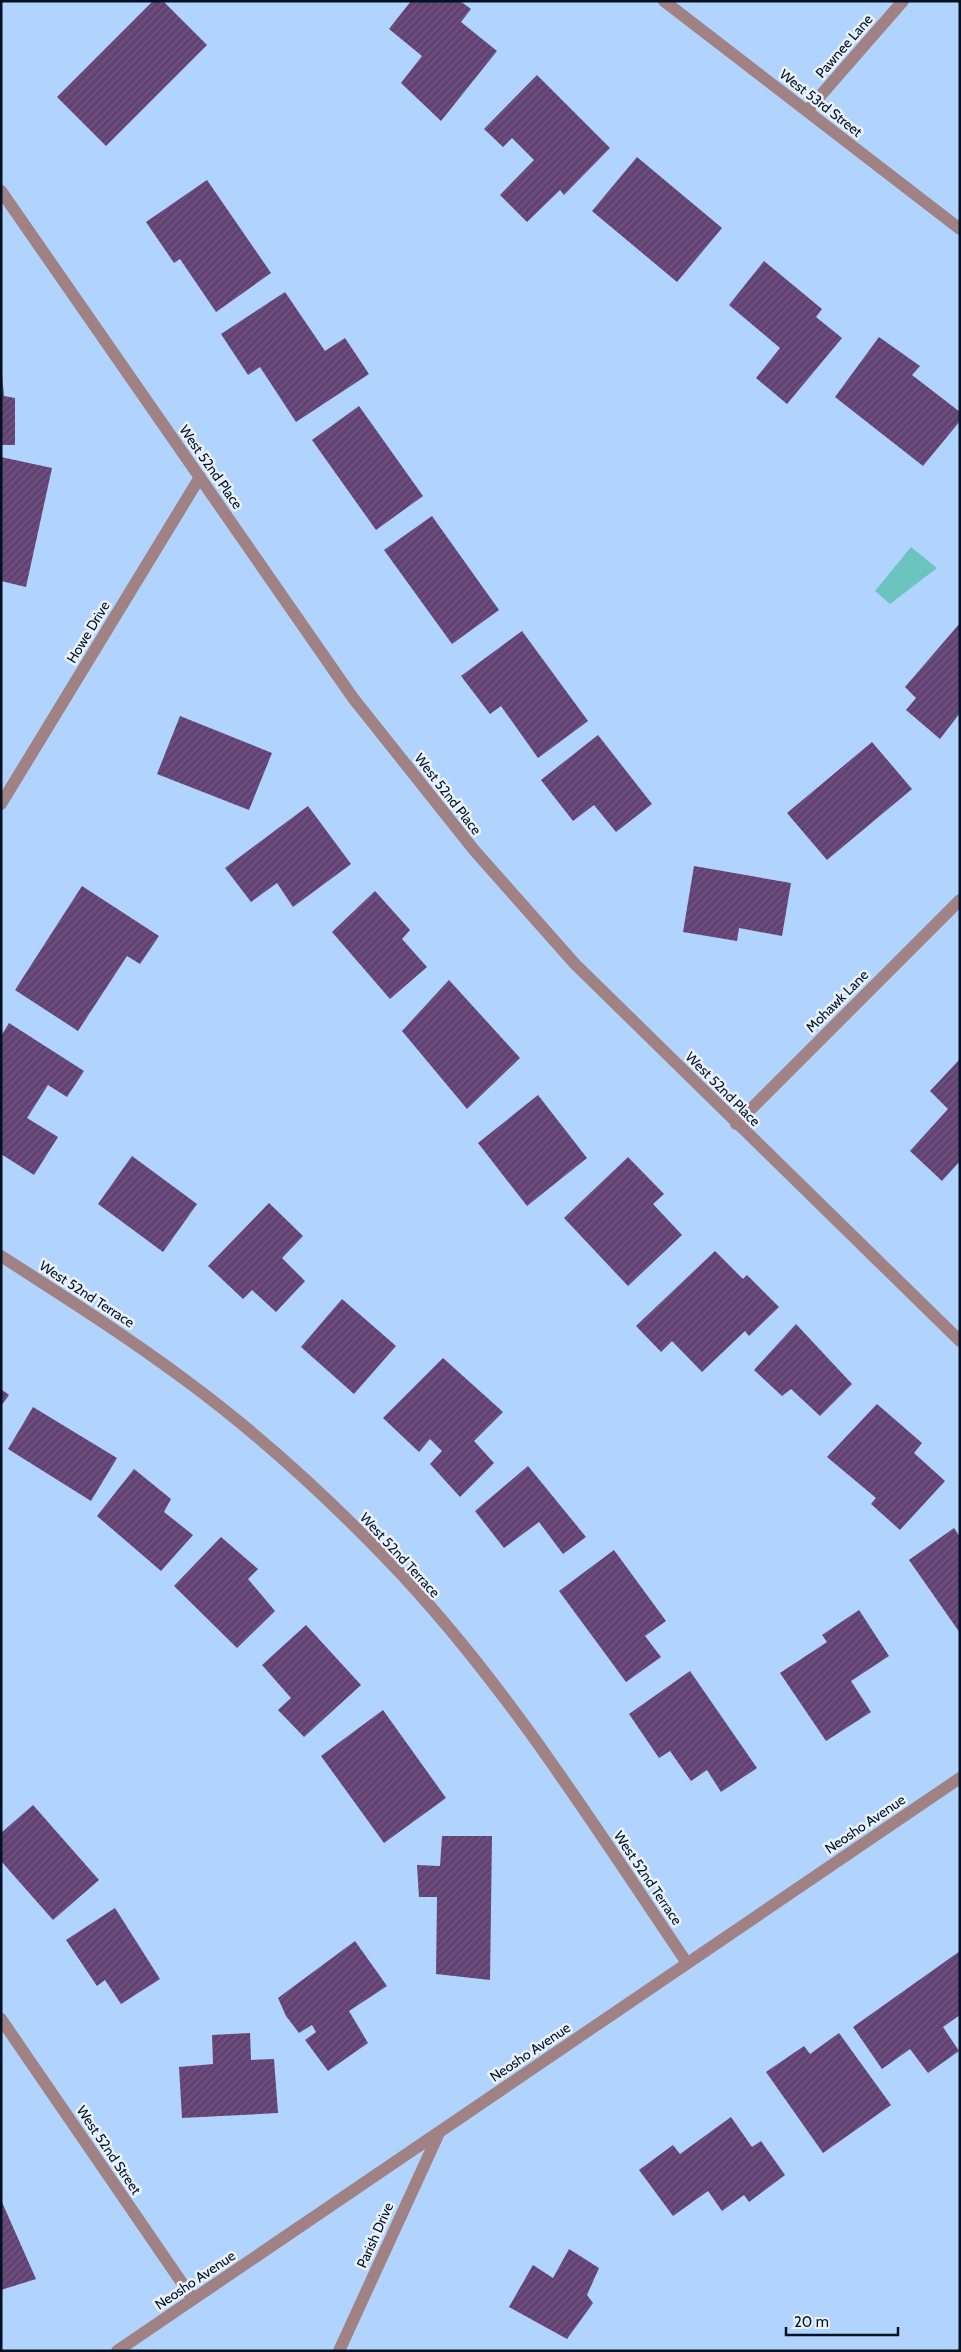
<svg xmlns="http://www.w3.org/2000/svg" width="961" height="2352" font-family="Cabin,sans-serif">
  <defs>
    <pattern id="building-hatch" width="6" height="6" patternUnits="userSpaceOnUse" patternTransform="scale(1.25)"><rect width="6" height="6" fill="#624173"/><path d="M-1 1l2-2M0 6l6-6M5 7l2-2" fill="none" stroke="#725982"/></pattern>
  </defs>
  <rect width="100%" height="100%" fill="#b0d4fe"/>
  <!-- water -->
  <path fill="#6cc4c1" d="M911,547L937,568L890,604L875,591Z"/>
  <!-- building -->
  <path fill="url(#building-hatch)" d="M153,1H163L207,45L106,146L57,97Z
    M411,1H460L471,9L461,22L497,51L441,121L401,83L422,56L389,29Z
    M537,75L610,148L564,195L560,190L527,222L500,195L534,160L512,138L503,147L484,129Z
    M637,157L722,228L677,282L592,211Z
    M207,180L271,273L216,312L180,259L174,263L146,222Z
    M764,261L822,309L816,317L842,338L787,404L756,378L780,348L729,305Z
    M285,292L325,351L345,338L369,374L296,422L260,367L248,375L221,334Z
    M879,337L920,366L912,375L960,412V421L923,466L835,397Z
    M1,364L4,396L15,398V445H1Z
    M359,406L423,496L376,530L312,440Z
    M1,457L52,468L26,587L1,581Z
    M432,516L499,610L452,644L384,550Z
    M960,623V713L940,739L906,710L916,698L905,687Z
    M522,631L588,721L538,758L501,706L490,714L461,676Z
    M180,716L272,753L249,810L157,774Z
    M598,735L652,804L616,832L594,805L573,821L541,780Z
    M872,742L912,789L827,860L787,813Z
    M308,806L351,864L293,907L277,883L251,902L225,868Z
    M694,866L791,883L782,936L739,928L737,941L683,932Z
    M82,886L159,936L140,964L127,956L78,1031L15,990Z
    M375,891L410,930L402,939L427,967L390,999L332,932Z
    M449,980L520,1058L467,1109L402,1031Z
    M9,1023L84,1071L67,1097L48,1085L27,1118L58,1137L34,1175L1,1154V1036Z
    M960,1059V1161L942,1181L910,1151L948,1109L930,1091Z
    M538,1095L587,1158L527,1206L478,1143Z
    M132,1156L197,1204L163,1252L98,1204Z
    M628,1157L664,1194L653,1204L682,1235L628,1286L564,1218Z
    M269,1203L303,1236L282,1258L305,1281L276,1312L252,1290L243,1299L208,1266Z
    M715,1251L743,1279L747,1275L779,1307L749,1336L745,1331L702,1372L672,1341L661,1352L636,1326Z
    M342,1299L396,1346L354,1394L301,1347Z
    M796,1324L852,1384L820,1416L791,1389L782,1396L754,1370Z
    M443,1358L503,1412L474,1441L494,1463L460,1497L430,1464L442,1451L430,1439L419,1452L383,1418Z
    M1,1389L9,1395L1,1406Z
    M877,1404L922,1443L914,1453L945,1481L900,1530L871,1504L876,1498L827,1457Z
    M33,1407L117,1458L91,1501L8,1449Z
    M528,1466L586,1537L563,1554L539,1522L504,1548L475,1511Z
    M134,1469L171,1499L164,1512L193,1535L161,1571L97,1516Z
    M954,1528L960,1537V1633L909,1560Z
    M221,1537L258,1569L248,1579L275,1611L237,1648L174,1586Z
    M614,1550L666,1621L645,1636L661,1657L626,1682L559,1591Z
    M859,1610L889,1656L851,1681L871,1712L826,1741L780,1673L827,1642L822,1635Z
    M306,1625L361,1685L304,1737L278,1710L291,1698L262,1665Z
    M690,1671L757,1768L721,1792L707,1770L691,1781L670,1751L659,1758L629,1714Z
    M383,1710L446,1798L384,1843L321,1756Z
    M33,1805L99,1880L53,1920L1,1861V1833Z
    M442,1836H492L490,1980L436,1974L437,1897H419L417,1865L440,1866Z
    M115,1908L160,1979L121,2004L105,1980L97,1986L66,1940Z
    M355,1941L387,1986L349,2011L368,2043L328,2071L305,2040L316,2032L312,2025L299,2033L286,2016L278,1998Z
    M960,1951V2015L943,2027L959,2051L928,2073L910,2049L882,2069L853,2027Z
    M250,2033L251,2060L274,2059L278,2113L182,2118L179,2067L213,2064L212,2035Z
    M839,2033L891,2105L823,2153L766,2072L804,2046L810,2054Z
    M731,2117L752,2147L761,2141L785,2175L749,2202L744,2195L722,2211L708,2191L673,2216L639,2170L673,2145L680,2154Z
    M1,2200L36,2279L1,2290Z
    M569,2249L599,2268L587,2295L593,2303L567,2339L509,2307L533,2265L553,2278Z"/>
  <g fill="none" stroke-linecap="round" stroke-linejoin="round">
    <!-- street -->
    <path stroke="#a18284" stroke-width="12" d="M664,1L960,229
      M807,111L903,1
      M1,191L353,698L474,850L575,964L960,1341
      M1,804L200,477
      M736,1124L960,900
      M1,1256C63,1296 125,1335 184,1379C256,1432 324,1494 386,1558C503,1679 593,1824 687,1963
      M1,2019L193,2299
      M117,2351L960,1778
      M339,2351L439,2133"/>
  </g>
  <g text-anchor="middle" stroke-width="5" stroke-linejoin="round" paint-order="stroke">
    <!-- street labels -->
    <g font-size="14" fill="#031124" stroke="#e9f2fd">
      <text transform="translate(844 46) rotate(-49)" y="5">Pawnee Lane</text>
      <text transform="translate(821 103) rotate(38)" y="5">West 53rd Street</text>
      <text transform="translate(211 467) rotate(55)" y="5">West 52nd Place</text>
      <text transform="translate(88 632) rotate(-59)" y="5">Howe Drive</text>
      <text transform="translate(448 794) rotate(52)" y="5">West 52nd Place</text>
      <text transform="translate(837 1001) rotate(-45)" y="5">Mohawk Lane</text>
      <text transform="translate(723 1089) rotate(45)" y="5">West 52nd Place</text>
      <text transform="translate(87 1294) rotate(33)" y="5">West 52nd Terrace</text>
      <text transform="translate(400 1555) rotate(47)" y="5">West 52nd Terrace</text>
      <text transform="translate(865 1824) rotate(-34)" y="5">Neosho Avenue</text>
      <text transform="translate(648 1878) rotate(56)" y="5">West 52nd Terrace</text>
      <text transform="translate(530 2052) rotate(-34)" y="5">Neosho Avenue</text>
      <text transform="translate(109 2150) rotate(56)" y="5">West 52nd Street</text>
      <text transform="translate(375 2235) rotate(-66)" y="5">Parish Drive</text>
      <text transform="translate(195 2280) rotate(-34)" y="5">Neosho Avenue</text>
    </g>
  </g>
  <!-- border -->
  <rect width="961" height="2352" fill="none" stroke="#031124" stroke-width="5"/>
  <!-- scale -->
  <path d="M786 2327v8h112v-8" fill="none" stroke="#031124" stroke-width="2.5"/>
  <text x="794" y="2327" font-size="15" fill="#031124" stroke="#e9f2fd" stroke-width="4" paint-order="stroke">20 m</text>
</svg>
